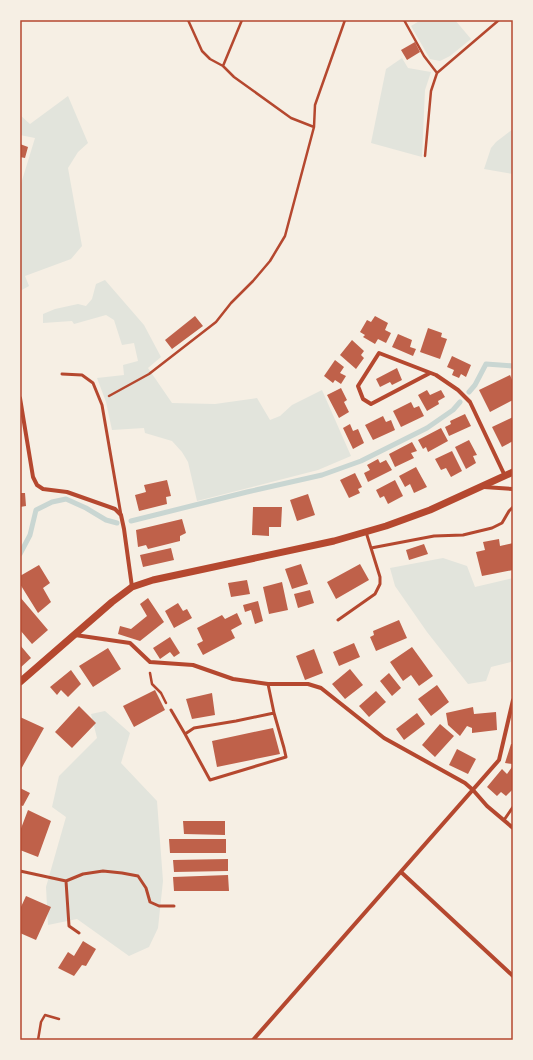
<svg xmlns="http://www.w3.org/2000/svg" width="533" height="1060" font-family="Manrope,sans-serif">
  <rect width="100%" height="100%" fill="#f6efe4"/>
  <!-- green -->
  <path fill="#e2e4dc" d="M421,20H455L471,39L450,56L440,61L430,59L411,26Z
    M402,58L408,68L431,72L425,90L422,157L371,143L386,69Z
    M68,96L88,143L78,152L68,168L82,246L71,259L25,276L29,286L20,291V187L35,138L20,135V115L30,124Z
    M513,129V174L484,169L491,148L496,142Z
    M105,280L144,325L161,357L148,368L172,403L215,404L257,398L270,420L280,416L292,405L322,390L351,456L318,470L197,501L188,462L182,452L172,441L145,433L144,428L112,430L106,402L97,378L124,375L123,365L138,361L134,343L122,345L114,320L106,315L74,324L72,321L43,323V314L55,309L78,304L86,306L92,299L96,284Z
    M443,558L467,566L475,587L513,578V653L511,662L491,667L486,681L468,684L427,632L395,586L390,568Z
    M105,711L130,733L121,763L157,801L163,881L158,928L149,947L129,956L77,919L48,925L46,887L66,817L52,807L59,776L97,738L91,714Z"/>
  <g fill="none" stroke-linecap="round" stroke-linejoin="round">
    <!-- stream -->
    <path stroke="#c9d6d2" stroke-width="5" d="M469,392L475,385L486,364L513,366
      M131,521L247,492L322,475L361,461L427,428L453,410L460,402
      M20,554L30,535L36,510L52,502L66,499L86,508L106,520L117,523"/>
  </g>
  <!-- building -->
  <path fill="#bf614a" d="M415,42L420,52L407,60L401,50Z
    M20,144L28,147L25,158L20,157Z
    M195,316L203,326L172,349L165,340Z
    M375,316L388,323L385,330L391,333L386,343L378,339L375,344L363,337L365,335L360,332L367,320L371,322Z
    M428,328L442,333L441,337L447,339L440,359L420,352Z
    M398,334L412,340L410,347L416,349L413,356L392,347Z
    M352,340L364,351L361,355L364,358L356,369L340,355Z
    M452,356L471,365L466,377L461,374L459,378L452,375L454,370L447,367Z
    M335,360L344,367L340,373L346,376L341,384L335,380L333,383L324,376Z
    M397,368L402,380L392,385L390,382L380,387L376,379Z
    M510,375L513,382V400L490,412L479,390Z
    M341,388L347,400L344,402L349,412L339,418L327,395Z
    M427,390L430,395L441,390L445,397L438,401L439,404L427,411L418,395Z
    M411,402L414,408L419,406L424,416L401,427L393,411Z
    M465,414L471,426L449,436L445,427L451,424L450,421Z
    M383,416L386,422L391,420L395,430L373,440L365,425Z
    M513,417V441L502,447L492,427Z
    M350,424L353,431L358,429L364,443L353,449L343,428Z
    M441,428L448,441L428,452L426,447L423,449L418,440Z
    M469,440L477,455L473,456L476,463L466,469L455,447Z
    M412,442L417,451L411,453L414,458L395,467L389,454Z
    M452,451L462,471L451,477L446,468L441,470L435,459Z
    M378,459L380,463L386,460L392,470L368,482L364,473L370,470L367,465Z
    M416,467L427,487L414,493L410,484L405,487L399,476Z
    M355,473L362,487L358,489L360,493L349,498L340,480Z
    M167,480L171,496L166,497L167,504L139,511L135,495L146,492L144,485Z
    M395,480L403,496L388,504L384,496L380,498L376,490Z
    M20,493H25L26,506L20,507Z
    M308,494L315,515L297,521L290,500Z
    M253,507H282L281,527H269V536L252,535Z
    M182,519L186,533L180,536V541L148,549L146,545L138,547L136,530Z
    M499,539L500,546L513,543V570L482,576L476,552L485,550L483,542Z
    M424,544L428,554L409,560L406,550Z
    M171,548L174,560L143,567L140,555Z
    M301,564L308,584L292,589L285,569Z
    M360,564L369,580L336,599L327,582Z
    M39,565L50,583L43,588L51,602L38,613L20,584V576Z
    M247,580L250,594L231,597L228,583Z
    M282,582L288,610L269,614L263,587Z
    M310,590L314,603L298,608L294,594Z
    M20,597L48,630L32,644L20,630Z
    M148,598L164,622L140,641L118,634L120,626L131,629L147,616L140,604Z
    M258,601L263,621L255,624L251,610L245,612L243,605Z
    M178,603L183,611L187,609L192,618L174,628L165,611Z
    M237,613L242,624L231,630L235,638L203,655L197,644L203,641L197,628L222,615L225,619Z
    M399,620L407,638L376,651L370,637L374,635L373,631Z
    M170,637L180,653L174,657L170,652L160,659L153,648Z
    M354,643L360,657L339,666L333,652Z
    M20,645L31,658L20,668Z
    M412,647L433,676L419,686L411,675L403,681L390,662Z
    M108,648L121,669L93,687L79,666Z
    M314,649L323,673L305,680L296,656Z
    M350,669L363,685L345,699L332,684Z
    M71,670L81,684L68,697L61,690L57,695L50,687Z
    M389,673L401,688L392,696L380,681Z
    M437,685L449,702L431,716L418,699Z
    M155,690L165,710L134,727L123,706Z
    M376,691L386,702L369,717L359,706Z
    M212,693L215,715L192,719L186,699Z
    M79,706L96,723L72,748L55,732Z
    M473,707L474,714L496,712L497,730L472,733V728L467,726L460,736L448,725L446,713Z
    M417,713L425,724L404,740L396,729Z
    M20,717L44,728L20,771Z
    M440,724L454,736L435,757L422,745Z
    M273,728L280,754L217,767L212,741Z
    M511,744H513V764L505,763Z
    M457,749L476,759L468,774L449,765Z
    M512,767L513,768V789L506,796L501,792L497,796L487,787L502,769L507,774Z
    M20,788L30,793L23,806L20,805Z
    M28,810L51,821L38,857L20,850V831Z
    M183,821H225V835L184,834Z
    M169,839H226V853H170Z
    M228,859V871L174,872L173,860Z
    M228,875L229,891H174L173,877Z
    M26,896L51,907L36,940L20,933V909Z
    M83,941L96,949L86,966L82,965L74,976L58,968L68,952L74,956Z"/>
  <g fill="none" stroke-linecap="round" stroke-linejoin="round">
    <!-- path -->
    <path stroke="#b5482f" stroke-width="2.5" d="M188,20L202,51L210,59L223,66
      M242,20L223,66L234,77L291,118L314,127
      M404,20L424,56L437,73
      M425,156L431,91L437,73L499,20
      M109,396L149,374L216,322L231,303L253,281L270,261L285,236L314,127L315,105L345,20
      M150,673L152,684L161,693L166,703
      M38,1040L41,1022L45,1015L59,1019"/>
    <!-- service -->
    <path stroke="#b5482f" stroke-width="3" d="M62,374L82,375L93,383L102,405L121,515
      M371,548L434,536L463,535L492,528L502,523L509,511L513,507
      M338,620L375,594L380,584V577L366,532
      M268,684L274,713L236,721L194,728L185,734L210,780L286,757L284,748L274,713
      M171,710L185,734
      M504,820L513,807
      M20,871L66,881L83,874L103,871L122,873L138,876L146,888L150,902L159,906H174
      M66,881L69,926L79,933"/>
    <!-- minor -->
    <path stroke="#b5482f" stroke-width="4" d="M430,373L371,404L363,399L358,386L379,353L436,375L458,390L470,402L505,476
      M20,398L33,477L37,485L43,489L67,492L115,509L121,515L124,529L132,587
      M484,487L513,489
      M75,635L130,643L150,662L193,665L233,679L268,684H308L321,688L384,738L465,783L473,790L487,806L513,828
      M401,872L513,976
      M253,1040L499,760L513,700"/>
    <!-- tertiary -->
    <path stroke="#b5482f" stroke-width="7" d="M20,682L112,602L132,587L153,580L334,541L386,526L430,510L513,472"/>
  </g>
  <!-- border -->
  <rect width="533" height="1060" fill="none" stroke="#f6efe4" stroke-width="42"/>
  <rect x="21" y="21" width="491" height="1018" fill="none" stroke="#b5482f" stroke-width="1.5"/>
</svg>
